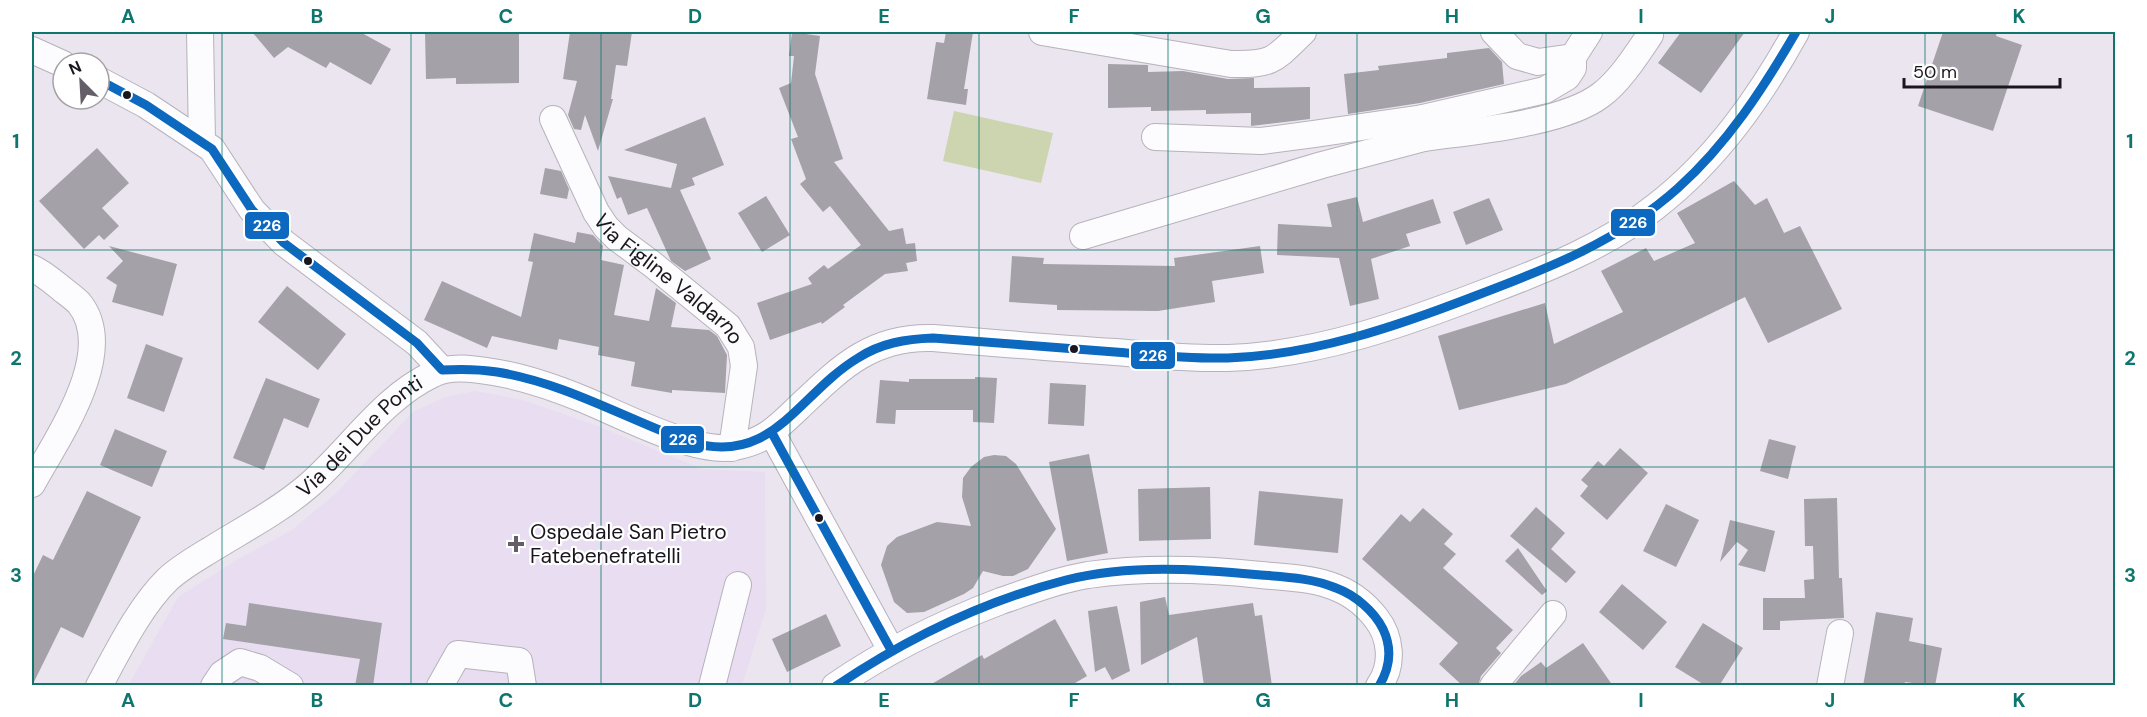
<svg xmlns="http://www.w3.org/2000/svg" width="2147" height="717" font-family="'DM Sans',sans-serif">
  <rect width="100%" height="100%" fill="#ebe5f0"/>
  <!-- built -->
  <path fill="#e9ddf1" d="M475,391L523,400L595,425L702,469L765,472L766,609L742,685L128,686L178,597L240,558L292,530L336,493L414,411L446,397Z"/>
  <!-- green -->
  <path fill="#ccd5af" d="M954,111L1053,133L1041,183L943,161Z"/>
  <!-- building -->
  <path fill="#a5a1a8" d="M252,32H360L391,49L371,85L330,62L326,68L288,47L274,58Z
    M425,32H519V83L456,84V78L426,79Z
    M570,32H632L627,66L616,65L611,99H613L598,151L585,115L581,130L574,129L568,115L577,81L563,79Z
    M792,32L820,36L815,74L843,159L834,162L889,231L903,228L906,244L915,243L917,261L906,263L908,271L885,274L843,305L845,307L822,324L821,322L770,340L757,303L812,284L808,278L824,265L828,269L861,245L830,206L823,212L800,184L806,179L791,139L798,137L779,88L791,83L794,56H789Z
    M946,32H973L964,89H968L966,105L927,99L936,42L944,43Z
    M1681,32H1745L1701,93L1658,63Z
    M1943,32H1997L1996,36L2022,45L1993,131L1918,106Z
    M1489,48L1502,62L1504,84L1420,103L1348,114L1344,74L1379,70L1378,66L1447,58V53Z
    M1108,64L1148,65V72L1183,71L1228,79L1254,78V88L1310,87V119L1251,126V113L1206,114V110L1151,111V107L1108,108Z
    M705,117L724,165L692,178L695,185L680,190L711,259L685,271L671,261L647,208L628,215L621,197L617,199L608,176L671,188L677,164L624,150Z
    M97,148L129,183L102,208L119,226L104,240L99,235L84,249L39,201Z
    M545,168L561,171L569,189L567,199L540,194Z
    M1734,181L1755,205L1767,198L1784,233L1800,226L1842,309L1768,343L1745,297L1566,384L1459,410L1438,336L1545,303L1554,344L1623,312L1601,271L1646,248L1654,261L1695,243L1677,213Z
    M766,196L790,235L762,252L738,213Z
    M1357,197L1363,222L1433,199L1441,223L1406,234L1410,246L1371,259L1379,299L1350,306L1339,258L1277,255L1278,224L1332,227L1327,204Z
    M1489,198L1503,230L1466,245L1453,212Z
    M577,232L593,235L603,246L601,260L624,265L614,315L649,321L656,288L676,303L671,327L709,330L717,336L727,355L725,393L672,390V393L631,386L635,362L598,355L599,347L559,339L557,350L492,336L487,348L424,320L442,281L521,317L533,262L528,261L534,233L575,243Z
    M109,246L177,264L163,316L112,302L117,285L106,278L123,261Z
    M1260,246L1264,273L1212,281L1215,302L1158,311L1057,310V305L1009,302L1012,256L1044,258L1043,264L1175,266L1174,258Z
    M287,286L346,334L318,370L258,322Z
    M146,344L183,358L164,412L127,398Z
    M975,377L997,378L994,423L973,422V410H896L895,424L876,423L880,380L909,382V379H975Z
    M266,378L320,399L308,428L284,418L264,470L233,458Z
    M1050,383L1086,385L1084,426L1048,424Z
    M115,429L167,451L152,487L100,465Z
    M1769,439L1796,446L1788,479L1760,471Z
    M1620,448L1648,473L1607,520L1580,496L1588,486L1581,480L1598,461L1604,466Z
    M1089,454L1108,553L1067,561L1049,462Z
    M994,455L1006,456L1016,464L1056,529L1028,569L1013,576H1003L983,571L973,588L964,594L924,612L907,613L894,602L881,565L887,546L897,537L937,522L971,526L962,497L963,478L971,467L984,457Z
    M1210,487L1211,539L1139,541L1138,489Z
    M87,491L141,517L83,638L61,627L32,686V578L43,555L53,560Z
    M1259,491L1343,499L1338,553L1254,545Z
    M1837,498L1839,578H1842L1844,618L1780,621V630H1763V598H1805L1804,580L1814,579L1813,546H1805L1804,499Z
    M1666,504L1699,520L1676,567L1643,551Z
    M1536,507L1565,533L1551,549L1576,572L1566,583L1510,536Z
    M1423,508L1453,534L1444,544L1456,554L1443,568L1513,630L1496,648L1501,653L1481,676L1478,686H1463L1439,664L1458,643L1362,559L1401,514L1410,522Z
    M1730,520L1775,531L1765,572L1738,565L1748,550L1737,542L1720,562Z
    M1518,548L1547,591L1542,595L1505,561Z
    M1622,584L1667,622L1643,650L1599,612Z
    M1165,597L1169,615L1253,603L1255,616L1262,615L1272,686H1204L1197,637L1141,665L1140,602Z
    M249,603L382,623L373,686H355L360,659L223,639L226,623L246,626Z
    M1117,606L1130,671L1112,680L1105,667L1095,672L1088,611Z
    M1876,612L1913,618L1909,641L1942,648L1935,686L1905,682L1904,686H1863Z
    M826,614L841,646L787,672L772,639Z
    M1055,619L1087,676L1070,686H928L982,655L984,659Z
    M1703,623L1743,648L1719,686H1706L1675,667Z
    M1583,643L1613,686H1513L1521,676L1541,662L1546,668Z"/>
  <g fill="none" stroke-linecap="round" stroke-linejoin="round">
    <defs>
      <g id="minor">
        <path d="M200,32L202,141"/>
        <path d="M1042,32L1231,64C1273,65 1274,60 1303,32"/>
        <path d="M1494,32L1517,56L1538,62L1573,57"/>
        <path d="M32,50L63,64"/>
        <path d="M99,80L146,105L212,149L252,210L284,243L417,343L442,370"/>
        <path id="s1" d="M553,119L596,212L606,227L617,238L652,264L728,326L741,347L744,366L732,448"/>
        <path d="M1155,137L1261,141L1314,134L1423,118L1545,90L1567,77L1573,68V57L1589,32"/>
        <path d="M1424,138C1473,131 1563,124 1601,95C1620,81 1637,54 1650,35"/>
        <path d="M1083,236L1322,165L1424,138L1423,118"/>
        <path d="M32,268C43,273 52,281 62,289C67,293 74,298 79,303C119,352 56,440 32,484"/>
        <path d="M772,433L891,650"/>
        <path id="s2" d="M99,686C118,651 140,606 168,579C182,566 199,557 215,547C246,528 280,510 308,486C350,450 382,398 433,374C451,365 474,369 493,372C525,377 556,388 585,400C621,415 697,455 734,447C764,442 777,428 798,408C840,368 871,336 933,338C993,343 1054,348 1115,352C1152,355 1190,359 1228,358C1318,355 1406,323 1489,291C1547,269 1606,246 1655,207C1716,160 1760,97 1796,32"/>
        <path d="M214,686L222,674L240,662L260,668L290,686"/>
        <path d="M440,686L458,654L519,661L523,686"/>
        <path d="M712,686L738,585"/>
        <path d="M835,686C887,650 943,623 1001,601C1030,591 1058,580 1088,575C1146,567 1204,569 1261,575C1306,579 1346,579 1376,618C1391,637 1394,665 1379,686"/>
        <path d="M1493,686L1553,614"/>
        <path d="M1830,686L1840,633"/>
      </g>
    </defs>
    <!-- minor casing -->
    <use href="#minor" stroke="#b7b2bb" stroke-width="28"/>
    <!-- minor -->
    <use href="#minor" stroke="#fcfbfd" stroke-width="26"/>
    <defs>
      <path id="bus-1" d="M99,80L146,105L212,149L252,210L284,243L417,343L442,370
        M442,370C460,369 478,369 497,372C565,383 626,419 690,442C773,467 798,394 858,358C881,343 906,339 933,338C994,343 1054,347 1115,352C1152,355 1190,359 1228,358C1313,355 1395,327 1475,296C1547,269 1619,241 1678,188C1727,144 1763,89 1796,32
        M772,433L891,650
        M836,686C906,639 984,601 1066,580C1129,564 1197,569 1261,575C1286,577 1312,578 1336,588C1355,595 1374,611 1383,629C1392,648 1390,668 1379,686"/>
    </defs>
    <!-- bus-1 casing -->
    <use href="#bus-1" stroke="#fff" stroke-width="14"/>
    <!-- bus-1 -->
    <use href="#bus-1" stroke="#0c69bf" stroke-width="9"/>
  </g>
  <!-- grid -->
  <path fill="none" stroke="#0f766e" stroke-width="1.5" stroke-opacity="0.55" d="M222,32V686M411,32V686M601,32V686M790,32V686M979,32V686M1168,32V686M1357,32V686M1546,32V686M1736,32V686M1925,32V686M32,250H2116M32,467H2116"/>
  <!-- markers -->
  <g fill="#1a161d" stroke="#fff" stroke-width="2">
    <circle cx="127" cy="95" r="5"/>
    <circle cx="308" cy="261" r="5"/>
    <circle cx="1074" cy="349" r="5"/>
    <circle cx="819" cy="518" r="5"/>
  </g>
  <path fill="#635e67" stroke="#fff" stroke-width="2" d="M513 535h6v6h6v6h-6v6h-6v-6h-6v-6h6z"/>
  <g text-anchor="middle" stroke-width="4.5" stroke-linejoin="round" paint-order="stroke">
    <!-- street labels -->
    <g font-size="21" fill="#1a161d" stroke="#fff">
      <text dy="7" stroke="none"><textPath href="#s1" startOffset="202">Via Figline Valdarno</textPath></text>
      <text dy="7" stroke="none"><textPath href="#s2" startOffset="368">Via dei Due Ponti</textPath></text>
    </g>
    <!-- poi labels -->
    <g font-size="21" fill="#1a161d" stroke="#fff" text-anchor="start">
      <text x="530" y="539">Ospedale San Pietro<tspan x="530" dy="24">Fatebenefratelli</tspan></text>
    </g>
  </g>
  <g stroke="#fff" stroke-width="2">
    <rect x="1610" y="208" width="46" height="29" rx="6" fill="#0c69bf"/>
    <rect x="244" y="211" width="46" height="29" rx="6" fill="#0c69bf"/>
    <rect x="1130" y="341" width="46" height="29" rx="6" fill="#0c69bf"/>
    <rect x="660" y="425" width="45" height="29" rx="6" fill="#0c69bf"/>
  </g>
  <g font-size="16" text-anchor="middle" font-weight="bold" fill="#fff">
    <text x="1633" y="228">226</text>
    <text x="267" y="231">226</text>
    <text x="1153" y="361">226</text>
    <text x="683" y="445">226</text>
  </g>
  <!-- border -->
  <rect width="2147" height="717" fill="none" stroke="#ffffff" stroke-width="66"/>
  <!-- north arrow -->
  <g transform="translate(81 81) rotate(336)"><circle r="28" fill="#ffffff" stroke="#a3a2a5" stroke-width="1.5"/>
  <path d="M0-4.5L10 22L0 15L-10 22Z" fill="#635e67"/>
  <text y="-9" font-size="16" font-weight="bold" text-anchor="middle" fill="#1a161d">N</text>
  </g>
  <!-- scale -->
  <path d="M1904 78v9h156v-9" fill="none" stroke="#1a161d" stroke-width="3"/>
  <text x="1913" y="78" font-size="18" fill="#1a161d" stroke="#ffffff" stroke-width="4.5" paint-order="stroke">50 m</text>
  <rect x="33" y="33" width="2081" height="651" fill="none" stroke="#0f766e" stroke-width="2"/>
  <g font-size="20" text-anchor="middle" font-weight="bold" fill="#0f766e">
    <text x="128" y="23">A</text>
    <text x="317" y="23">B</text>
    <text x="506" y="23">C</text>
    <text x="695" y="23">D</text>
    <text x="884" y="23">E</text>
    <text x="1074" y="23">F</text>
    <text x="1263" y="23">G</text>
    <text x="1452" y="23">H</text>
    <text x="1641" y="23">I</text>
    <text x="1830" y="23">J</text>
    <text x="2019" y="23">K</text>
    <text x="16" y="148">1</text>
    <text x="2130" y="148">1</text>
    <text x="16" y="365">2</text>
    <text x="2130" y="365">2</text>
    <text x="16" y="582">3</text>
    <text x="2130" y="582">3</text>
    <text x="128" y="707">A</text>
    <text x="317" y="707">B</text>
    <text x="506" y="707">C</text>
    <text x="695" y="707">D</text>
    <text x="884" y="707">E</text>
    <text x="1074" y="707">F</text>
    <text x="1263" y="707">G</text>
    <text x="1452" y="707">H</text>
    <text x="1641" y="707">I</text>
    <text x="1830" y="707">J</text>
    <text x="2019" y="707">K</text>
  </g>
</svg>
